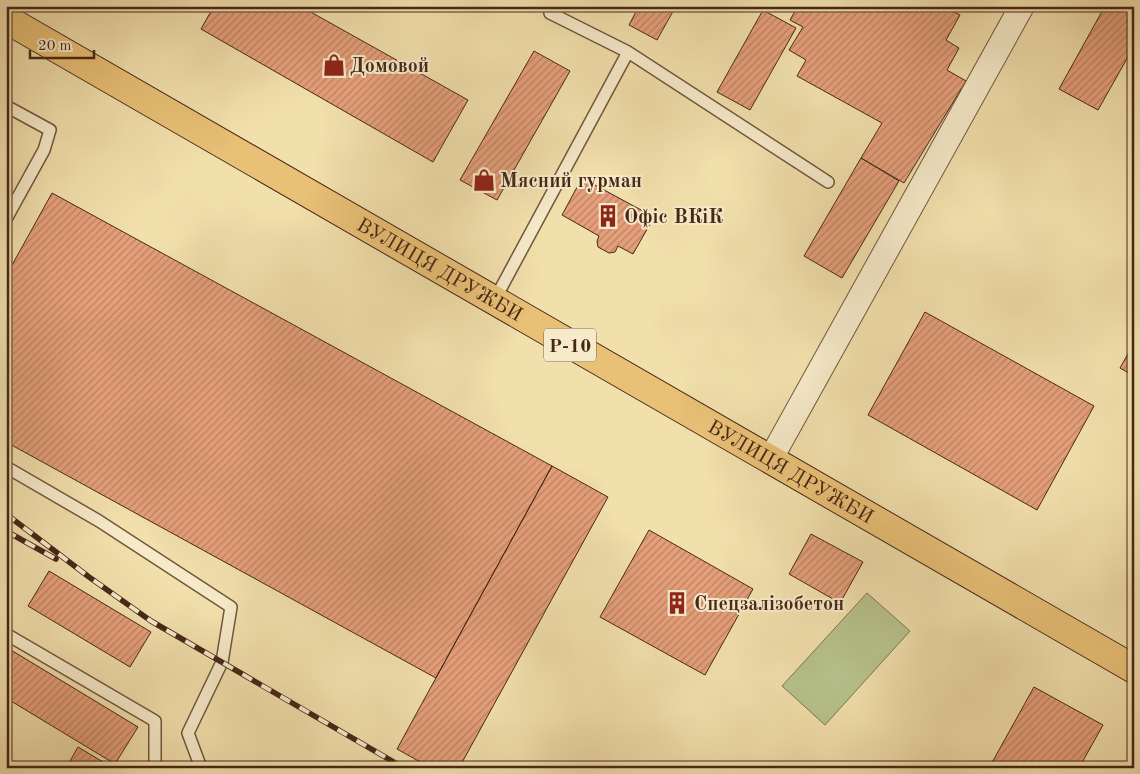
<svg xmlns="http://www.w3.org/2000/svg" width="1140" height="774" font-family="'Old Standard TT',serif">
  <defs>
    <pattern id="building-hatch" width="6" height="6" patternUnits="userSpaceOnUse" patternTransform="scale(1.25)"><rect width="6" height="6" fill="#e59f7a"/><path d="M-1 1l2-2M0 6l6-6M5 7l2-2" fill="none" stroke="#bb8263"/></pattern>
  </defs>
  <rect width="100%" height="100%" fill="#f1dfac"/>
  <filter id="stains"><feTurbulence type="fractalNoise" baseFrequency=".004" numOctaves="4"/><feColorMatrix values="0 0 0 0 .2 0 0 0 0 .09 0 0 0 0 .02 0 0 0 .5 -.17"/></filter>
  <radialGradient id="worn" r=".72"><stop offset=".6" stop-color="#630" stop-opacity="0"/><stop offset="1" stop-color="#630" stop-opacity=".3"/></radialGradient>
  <!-- green -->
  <path fill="#b7c28c" stroke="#7f7552" d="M867,593L910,631L825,725L782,686Z"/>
  <!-- building -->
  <path fill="url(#building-hatch)" stroke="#472818" d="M214,6H300L468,100L433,162L201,29Z
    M639,6H676L657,40L629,25Z
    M798,6H953L950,10L960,15L946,40L959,48L947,70L966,81L904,183L861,158L882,123L797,76L806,60L789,50L803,27L790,20Z
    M1105,6H1118L1134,15V46L1098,110L1059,89Z
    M763,10L796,28L750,110L717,92Z
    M534,51L570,71L497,200L460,180Z
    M861,158L899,181L842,278L804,256Z
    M582,178L654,217L633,254L618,246L615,252L609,253L598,247L597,241L599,236L562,215Z
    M52,193L552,466L436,678L6,442V276Z
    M925,312L1094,406L1037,510L868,415Z
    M1134,343V376L1120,368Z
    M552,466L608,497L459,768H431L397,749Z
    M649,530L753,589L705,675L600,617Z
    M811,534L863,562L840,603L789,574Z
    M49,571L151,632L130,667L28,606Z
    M6,647L138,727L115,764L6,698Z
    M1034,687L1103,725L1079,768H989Z
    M78,747L113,768H66Z"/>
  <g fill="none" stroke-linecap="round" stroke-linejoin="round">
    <defs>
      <path id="service" d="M550,13L628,52L828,182
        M6,106L50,130L44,150L6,219
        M494,301L628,52
        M6,467L99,521L231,607L222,662L188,733L201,768
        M6,634L155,721V768"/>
      <path id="minor" d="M770,460L1022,6"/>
      <g id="primary">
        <path id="s1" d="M6,19L1134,669"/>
      </g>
    </defs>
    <!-- service casing -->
    <use href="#service" stroke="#72563d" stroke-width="14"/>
    <!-- minor casing -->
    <use href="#minor" stroke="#72563d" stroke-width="26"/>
    <!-- primary casing -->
    <use href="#primary" stroke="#472818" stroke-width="30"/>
    <!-- service -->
    <use href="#service" stroke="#f6eac9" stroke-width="11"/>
    <!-- minor -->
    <use href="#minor" stroke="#f6eac9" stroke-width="24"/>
    <!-- primary -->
    <use href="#primary" stroke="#e8c076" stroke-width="28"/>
    <defs>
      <path id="rail" d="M6,514L89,577L151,621L404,768
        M6,531L56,559"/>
    </defs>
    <!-- rail casing -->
    <use href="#rail" stroke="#472818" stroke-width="5.5"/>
    <!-- rail -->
    <use href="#rail" stroke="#f6eac9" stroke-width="4" stroke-dasharray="11" stroke-linecap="butt"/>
  </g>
  <!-- icons -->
  <defs>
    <symbol id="shop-bare" viewBox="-9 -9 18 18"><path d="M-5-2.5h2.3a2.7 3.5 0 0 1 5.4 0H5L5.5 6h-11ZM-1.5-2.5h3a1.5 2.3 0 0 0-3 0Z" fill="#8f2418" stroke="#f6eac9" stroke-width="2.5" paint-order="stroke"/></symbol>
    <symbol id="building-bare" viewBox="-9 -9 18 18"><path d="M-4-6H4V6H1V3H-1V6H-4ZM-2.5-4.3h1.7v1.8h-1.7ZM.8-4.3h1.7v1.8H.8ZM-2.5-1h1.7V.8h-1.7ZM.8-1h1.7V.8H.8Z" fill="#8f2418" stroke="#f6eac9" stroke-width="2.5" paint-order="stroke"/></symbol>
  </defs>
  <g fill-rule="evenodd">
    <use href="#shop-bare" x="318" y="49" width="32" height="32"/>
    <use href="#shop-bare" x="468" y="164" width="32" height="32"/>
    <use href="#building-bare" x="592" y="200" width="32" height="32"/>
    <use href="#building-bare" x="661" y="587" width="32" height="32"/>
  </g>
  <g text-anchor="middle" stroke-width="4" stroke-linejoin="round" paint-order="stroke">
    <!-- shield labels -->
    <rect fill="#f6eac9" stroke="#7c624d" stroke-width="1" x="544" y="328.5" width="52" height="33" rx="4"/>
    <g font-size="19" font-weight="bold" fill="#472818">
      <text x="570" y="352">Р-10</text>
    </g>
    <!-- poi labels -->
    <g font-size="20" font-weight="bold" fill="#472818" stroke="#f6eac9" text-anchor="start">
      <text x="350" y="72">Домовой</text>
      <text x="500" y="187">Мясний гурман</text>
      <text x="624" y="223">Офіс ВКіК</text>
      <text x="694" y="610">Спецзалізобетон</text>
    </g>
    <!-- street labels -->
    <g font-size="20" fill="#472818" stroke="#f6eac9">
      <text dy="7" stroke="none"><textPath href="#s1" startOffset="501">ВУЛИЦЯ ДРУЖБИ</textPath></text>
      <text dy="7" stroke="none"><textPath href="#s1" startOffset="906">ВУЛИЦЯ ДРУЖБИ</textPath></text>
    </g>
  </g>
  <!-- margin -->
  <rect width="1140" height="774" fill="none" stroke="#f1dfac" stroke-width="25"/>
  <rect x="8" y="8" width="1125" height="759" fill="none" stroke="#472818" stroke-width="2.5"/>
  <rect x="12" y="12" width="1115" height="749" fill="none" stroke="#472818"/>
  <!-- scale -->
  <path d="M30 50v8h64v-8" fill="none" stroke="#472818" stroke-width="2.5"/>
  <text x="38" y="50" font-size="15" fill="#472818" stroke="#f6eac9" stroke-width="4" paint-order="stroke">20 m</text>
  <rect width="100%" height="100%" filter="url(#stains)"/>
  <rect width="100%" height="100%" fill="url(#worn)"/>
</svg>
